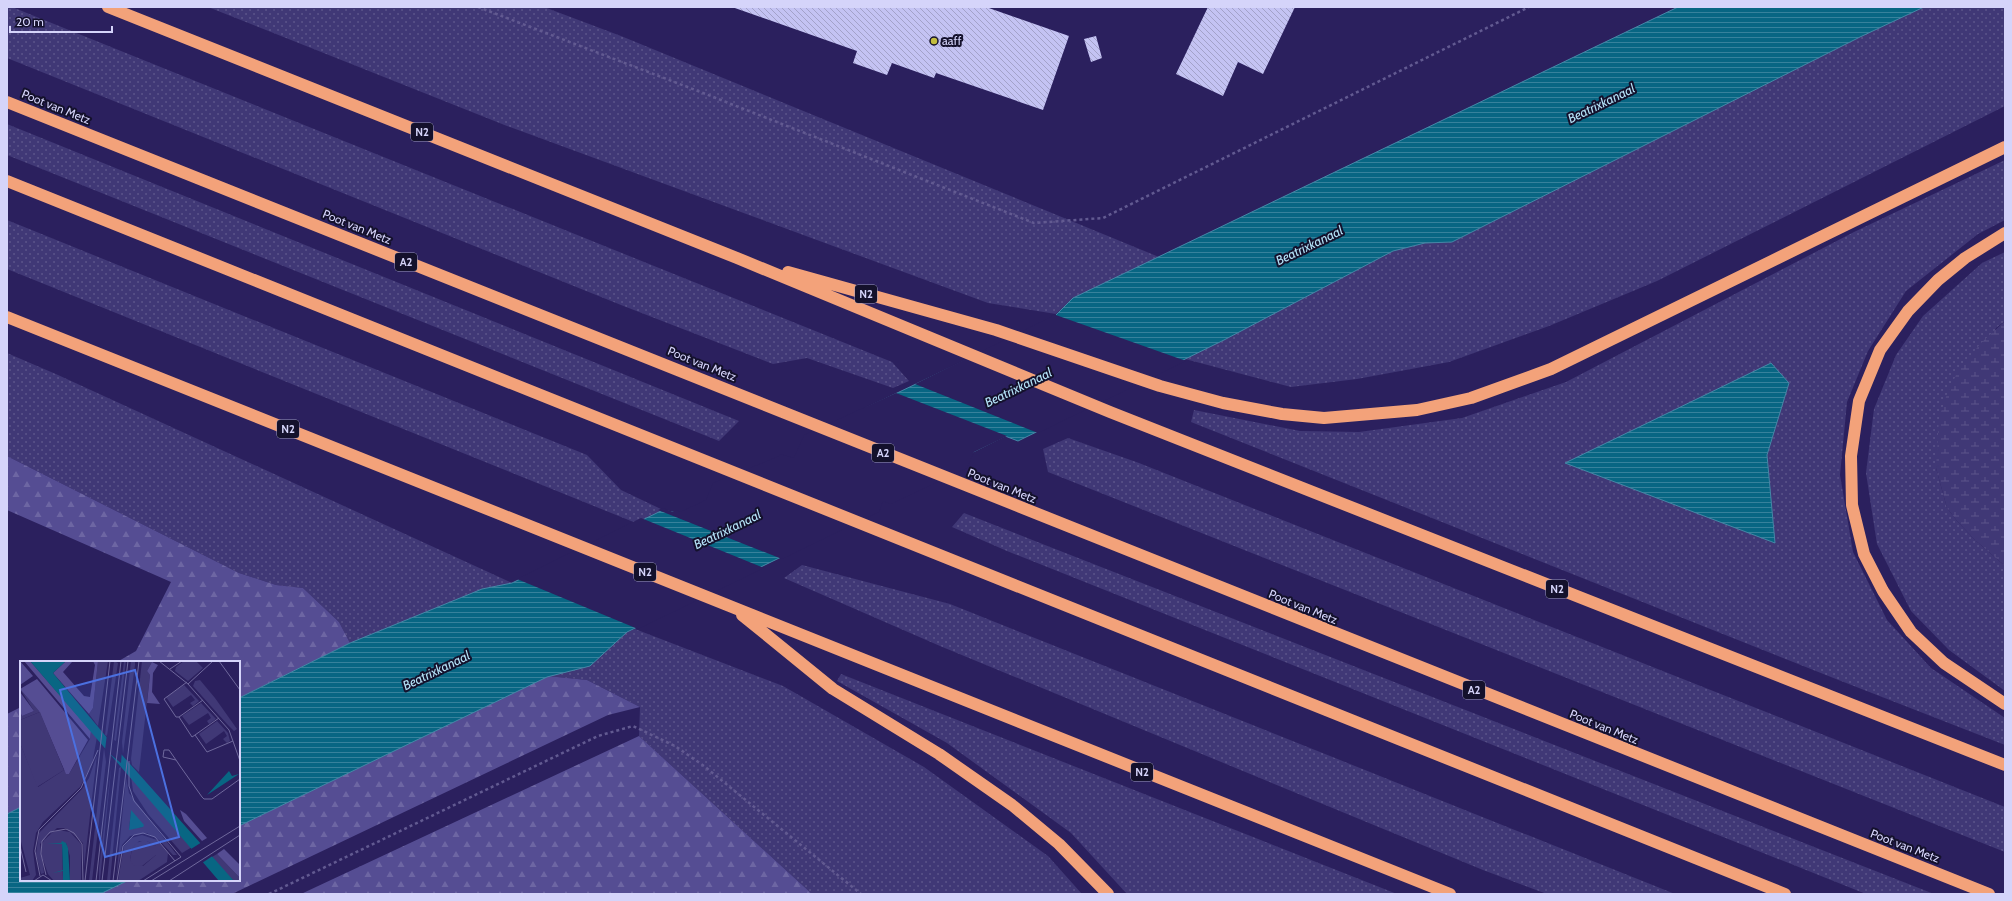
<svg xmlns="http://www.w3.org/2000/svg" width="2012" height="901" font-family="Cabin,sans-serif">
  <defs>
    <pattern id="grass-dots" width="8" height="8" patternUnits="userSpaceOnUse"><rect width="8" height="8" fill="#403876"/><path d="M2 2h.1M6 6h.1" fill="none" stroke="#5b548a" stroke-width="1.8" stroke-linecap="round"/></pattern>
    <pattern id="forest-firs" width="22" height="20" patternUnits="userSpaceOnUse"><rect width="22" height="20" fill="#554d93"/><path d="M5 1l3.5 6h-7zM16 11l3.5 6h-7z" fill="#6d66a3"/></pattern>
    <pattern id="wetland-marsh" width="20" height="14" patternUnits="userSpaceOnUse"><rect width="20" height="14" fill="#403876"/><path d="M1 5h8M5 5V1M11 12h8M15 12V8" fill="none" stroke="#5b548a"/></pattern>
    <pattern id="water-rules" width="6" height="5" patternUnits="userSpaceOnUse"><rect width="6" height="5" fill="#086683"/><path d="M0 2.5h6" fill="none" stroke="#37829c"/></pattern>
    <pattern id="building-back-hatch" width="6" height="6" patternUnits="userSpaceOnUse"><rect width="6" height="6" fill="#c4c3f3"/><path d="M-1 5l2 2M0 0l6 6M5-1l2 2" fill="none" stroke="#a3a2c9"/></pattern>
  </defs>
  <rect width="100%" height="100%" fill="#2b205e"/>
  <!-- grass -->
  <path fill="url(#grass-dots)" fill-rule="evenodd" d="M7,7H12L892,362L909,381L893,388L807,358L773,364L621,305L7,58Z
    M208,7H544L621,36L1159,257L1073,298L1056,314L988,303L507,126Z
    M1924,7H2005V106L1657,281L1549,326L1449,362L1357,379L1291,387L1185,359L1224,340L1393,251L1425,243L1452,242L1860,37Z
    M7,124L739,421L719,441L7,155Z
    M2005,160V220L1978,234L1906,291L1868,351L1847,402L1840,475L1853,552L1887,620L1931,668L2005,718V745L1836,679L1191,422L1194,410L1300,431L1359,432L1462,418L1566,382L1854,232ZM1789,383L1767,455L1775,543L1565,463Z
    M7,220L587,455L621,490L663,510L636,523L7,269Z
    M2005,252V321L1996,328L1936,468L1947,508L1957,521L1975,540L2005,566V691L1949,650L1911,611L1877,544L1866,473L1874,409L1896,355L1923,316L1982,263Z
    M7,353L58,375L512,583L482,589L350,643L339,622L303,588L276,585L239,573L7,456Z
    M1068,438L1139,463L2005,807V852L1048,472L1043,449Z
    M964,513L1045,545L1934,894H1866L1007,551L952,527Z
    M802,565L950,604L1675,894H1547L1483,870L940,646L784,578Z
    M635,629L783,686L924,767L1048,856L1082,894H812L639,736L640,707L587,680L547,676L590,666L627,632Z
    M841,674L1397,894H1127L1071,833L947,743L837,681Z"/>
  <!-- forest -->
  <path fill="url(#forest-firs)" d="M7,456L239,573L276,585L303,588L339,622L350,643L239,698V662H117L136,651L171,582L7,510Z
    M547,676L587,680L640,707L608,715L232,894H100L129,880H239V826Z
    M21,707V807L7,814V714Z
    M639,736L812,894H301Z"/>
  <!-- wetland -->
  <path fill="url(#wetland-marsh)" d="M2005,321V566L1975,540L1957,521L1947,508L1936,468L1939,418L1947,394L1958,371L1981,343Z"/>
  <!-- water -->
  <path fill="url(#water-rules)" stroke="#4687a7" d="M1678,7H1924L1860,37L1452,242L1425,243L1393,251L1224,340L1018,441L1005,436L882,498L878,510L627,632L590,666L547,677L239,826V698L350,643L482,589L512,583L663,510L681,514L795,460L805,437L1052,319L1073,298Z
    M1771,363L1789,383L1767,455L1775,543L1565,463Z
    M21,807V880H129L100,894H7V814Z"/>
  <!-- pier -->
  <path fill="#2b205e" d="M1053,314L1186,361L1038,433L915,384L1051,317Z
    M896,393L1007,436L974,452L967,468L891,504L883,501L879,512L782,559L658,510L663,508L673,512L677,510L680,512L706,500L713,483L779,456L780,454L794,458L804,435Z
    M641,518L764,568L638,629L517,579Z"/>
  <!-- building -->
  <path fill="url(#building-back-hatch)" d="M732,7H986L1069,36L1043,110L936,73L934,78L892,63L887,75L853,63L857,51Z
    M1208,7H1295L1263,74L1238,62L1223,96L1176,74Z
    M1096,36L1102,58L1091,62L1084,39Z"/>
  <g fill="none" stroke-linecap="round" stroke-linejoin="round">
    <!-- path -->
    <path stroke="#625a91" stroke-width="2.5" stroke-dasharray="3 3" stroke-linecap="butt" d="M478,7L698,91L1034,223L1103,218L1529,7
      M269,894L598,736L633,726L675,746L704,766L861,894"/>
    <!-- highway -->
    <path stroke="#f3a27a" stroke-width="12" d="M108,7L737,258L1110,412L2005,765
      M7,102L1989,894
      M7,181L1785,894
      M2005,233L1965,258L1938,280L1908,311L1880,350L1859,401L1851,456L1852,505L1864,554L1883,591L1911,632L1944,663L2005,704
      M788,272L996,330L1160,386L1223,403L1282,414L1324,418L1417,410L1471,398L1551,369L2005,147
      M7,317L1450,894
      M742,615L833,689L939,754L1012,805L1059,844L1108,894"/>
  </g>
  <!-- markers -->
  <circle fill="#c3bd3e" stroke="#14112c" stroke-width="1.5" cx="934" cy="41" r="4"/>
  <g text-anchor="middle" stroke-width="4" stroke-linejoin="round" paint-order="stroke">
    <!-- shield labels -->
    <g fill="#14112c" stroke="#9b9abc" stroke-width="1">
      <rect x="411" y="123" width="22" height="18" rx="3"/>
      <rect x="395" y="253" width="22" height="18" rx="3"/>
      <rect x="855" y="285" width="22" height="18" rx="3"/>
      <rect x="277" y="420" width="22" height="18" rx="3"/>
      <rect x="872" y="444" width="22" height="18" rx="3"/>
      <rect x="634" y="563" width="22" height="18" rx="3"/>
      <rect x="1546" y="580" width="22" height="18" rx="3"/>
      <rect x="1463" y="681" width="22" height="18" rx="3"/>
      <rect x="1131" y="763" width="22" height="18" rx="3"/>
    </g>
    <g font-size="11" font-weight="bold" fill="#d5d4fa">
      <text x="422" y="136">N2</text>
      <text x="406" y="266">A2</text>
      <text x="866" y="298">N2</text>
      <text x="288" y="433">N2</text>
      <text x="883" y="457">A2</text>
      <text x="645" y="576">N2</text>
      <text x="1557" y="593">N2</text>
      <text x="1474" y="694">A2</text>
      <text x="1142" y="776">N2</text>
    </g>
    <!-- poi labels -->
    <g font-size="12" fill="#d5d4fa" stroke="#14112c" text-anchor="start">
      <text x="942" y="45">aaff</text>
    </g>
    <!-- street labels -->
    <g font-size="12" fill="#d5d4fa" stroke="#14112c">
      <text transform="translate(56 107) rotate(22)" y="4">Poot van Metz</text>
      <text transform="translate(357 227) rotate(22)" y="4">Poot van Metz</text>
      <text transform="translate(702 364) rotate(22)" y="4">Poot van Metz</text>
      <text transform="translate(1002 486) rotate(22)" y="4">Poot van Metz</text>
      <text transform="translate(1303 607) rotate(22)" y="4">Poot van Metz</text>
      <text transform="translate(1604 727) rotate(22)" y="4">Poot van Metz</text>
      <text transform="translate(1905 846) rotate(21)" y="4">Poot van Metz</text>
    </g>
    <!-- water labels -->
    <g font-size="13" font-style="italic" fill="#b6e5fa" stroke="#14112c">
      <text transform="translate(1601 103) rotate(-26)" y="5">Beatrixkanaal</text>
      <text transform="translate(1309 245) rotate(-26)" y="5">Beatrixkanaal</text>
      <text transform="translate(1018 387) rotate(-26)" y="5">Beatrixkanaal</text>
      <text transform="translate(727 529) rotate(-26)" y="5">Beatrixkanaal</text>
      <text transform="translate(436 670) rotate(-26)" y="5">Beatrixkanaal</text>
    </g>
  </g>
  <!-- overview -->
  <g transform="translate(20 661)">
    <rect width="220" height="220" fill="#2b205e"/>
    <path d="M78,0H88L78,65L69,53L73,47ZM94,0L98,2L87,75L85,74ZM104,0H106L96,80L94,79ZM111,0H115V4L103,93L102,81ZM122,0L132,1L127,10L130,14L119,111L112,104L111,98ZM164,0H176L183,7L168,20L155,10L156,6ZM180,19L195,37L217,68L214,70L207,63L173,25L175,20ZM164,24L179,40L173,45L170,42L175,39L171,34L153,46L146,36ZM0,28L20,51L0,59V51L2,55L14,50ZM181,42L196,58L189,63L187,60L191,57L188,52L169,64L162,55ZM197,60L208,72L210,80L207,82L203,78L207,75L204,70L186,83L179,73ZM71,70L77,76L72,103L60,126L23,161L16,172L13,190L16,214L12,220H0V217L10,214L0,177V82L18,126L44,109L49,113L70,78ZM84,87L86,101L72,220H69ZM77,94L64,207L63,182L46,167H37L20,183L24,212L21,213L16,193L19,172L62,128L69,117ZM92,100L80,220H79V207ZM101,106L90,220H87L99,107ZM111,115L125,130L172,186L162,192L128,153L113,130ZM106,117L109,132L157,194H153L139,179L127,172L110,175L102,184L96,218ZM111,150L123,166L109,168ZM38,169L50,171L61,183V220H50V195L46,182L42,183L43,220H34L28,213L22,196V183L27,174ZM122,174L137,179L148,192L147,201L118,220H98L104,185L111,177ZM119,180H127L136,185V194L123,205L110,199L112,188ZM197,193L220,217V220H214L203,209L192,196Z" fill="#403876" fill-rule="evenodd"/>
    <path d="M0,0L13,15L0,24ZM4,0H10L71,70L70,78ZM46,0L52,1L43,11L64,35L70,36L75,4L73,0H78L73,47L69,53L33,12ZM132,1L138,4L133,12L132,31L140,43L127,42L130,14L127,10ZM17,18L68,79L49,113H46L19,50L0,28ZM0,31L14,50L2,55L0,51ZM160,149L166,153L187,177L182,180L164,160ZM204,188L220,204V217L197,193Z" fill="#554d93"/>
    <path d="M125,179L136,185V194L122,205L113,204L110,199L112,188L116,182Z" fill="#403876"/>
    <path d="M20,51L44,109L17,126L0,82V59Z" fill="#403876"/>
    <path d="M10,0H46L33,12L94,85L214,220H199ZM209,110L212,115L219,113L187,134ZM111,149L124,164L123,166L109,169ZM42,180L46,182L48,187L50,220H43V210L33,212L43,209L42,183H27L41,182Z" fill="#086683"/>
    <path d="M87,73L88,77L102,90L101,102L85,89ZM182,181L194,194L182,202L171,188Z" fill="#2b205e"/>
    <path fill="none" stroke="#6f689c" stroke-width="1" d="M139,0L168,23L209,69L220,100M199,0L220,29M150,8L162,0M167,21L144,38L156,56H159L172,76L175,74L187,91L213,80M168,23L193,0M159,56L183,39M175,74L199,57M156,99L143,96L144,89H149L156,99L160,105L182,136L184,138H192L220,118M109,100V125L114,140L161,196L123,220M0,185L6,211M26,214L21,193L22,180L30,171L46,168L54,172L62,183L63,220M20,215L15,190L19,169L61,127L78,89M14,220L23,214L32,220M65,220L90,0M76,220L101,0M82,220L108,0M93,220L119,0M97,220L103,185L114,174L123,172L135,176L155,200M131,220L220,165M149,220L220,174"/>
    <path fill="#4b70e0" fill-opacity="0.15" stroke="#4b70e0" stroke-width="2" d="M115,9L159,176L85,196L40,29Z"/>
    <rect width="220" height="220" fill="none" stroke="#d5d4fa" stroke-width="2"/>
  </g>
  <!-- border -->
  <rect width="2012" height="901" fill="none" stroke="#d5d4fa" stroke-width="16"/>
  <!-- scale -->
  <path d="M10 26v6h102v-6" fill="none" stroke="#d5d4fa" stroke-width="2"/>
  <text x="16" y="26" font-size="12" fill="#d5d4fa" stroke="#14112c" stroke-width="3" paint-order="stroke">20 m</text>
</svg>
